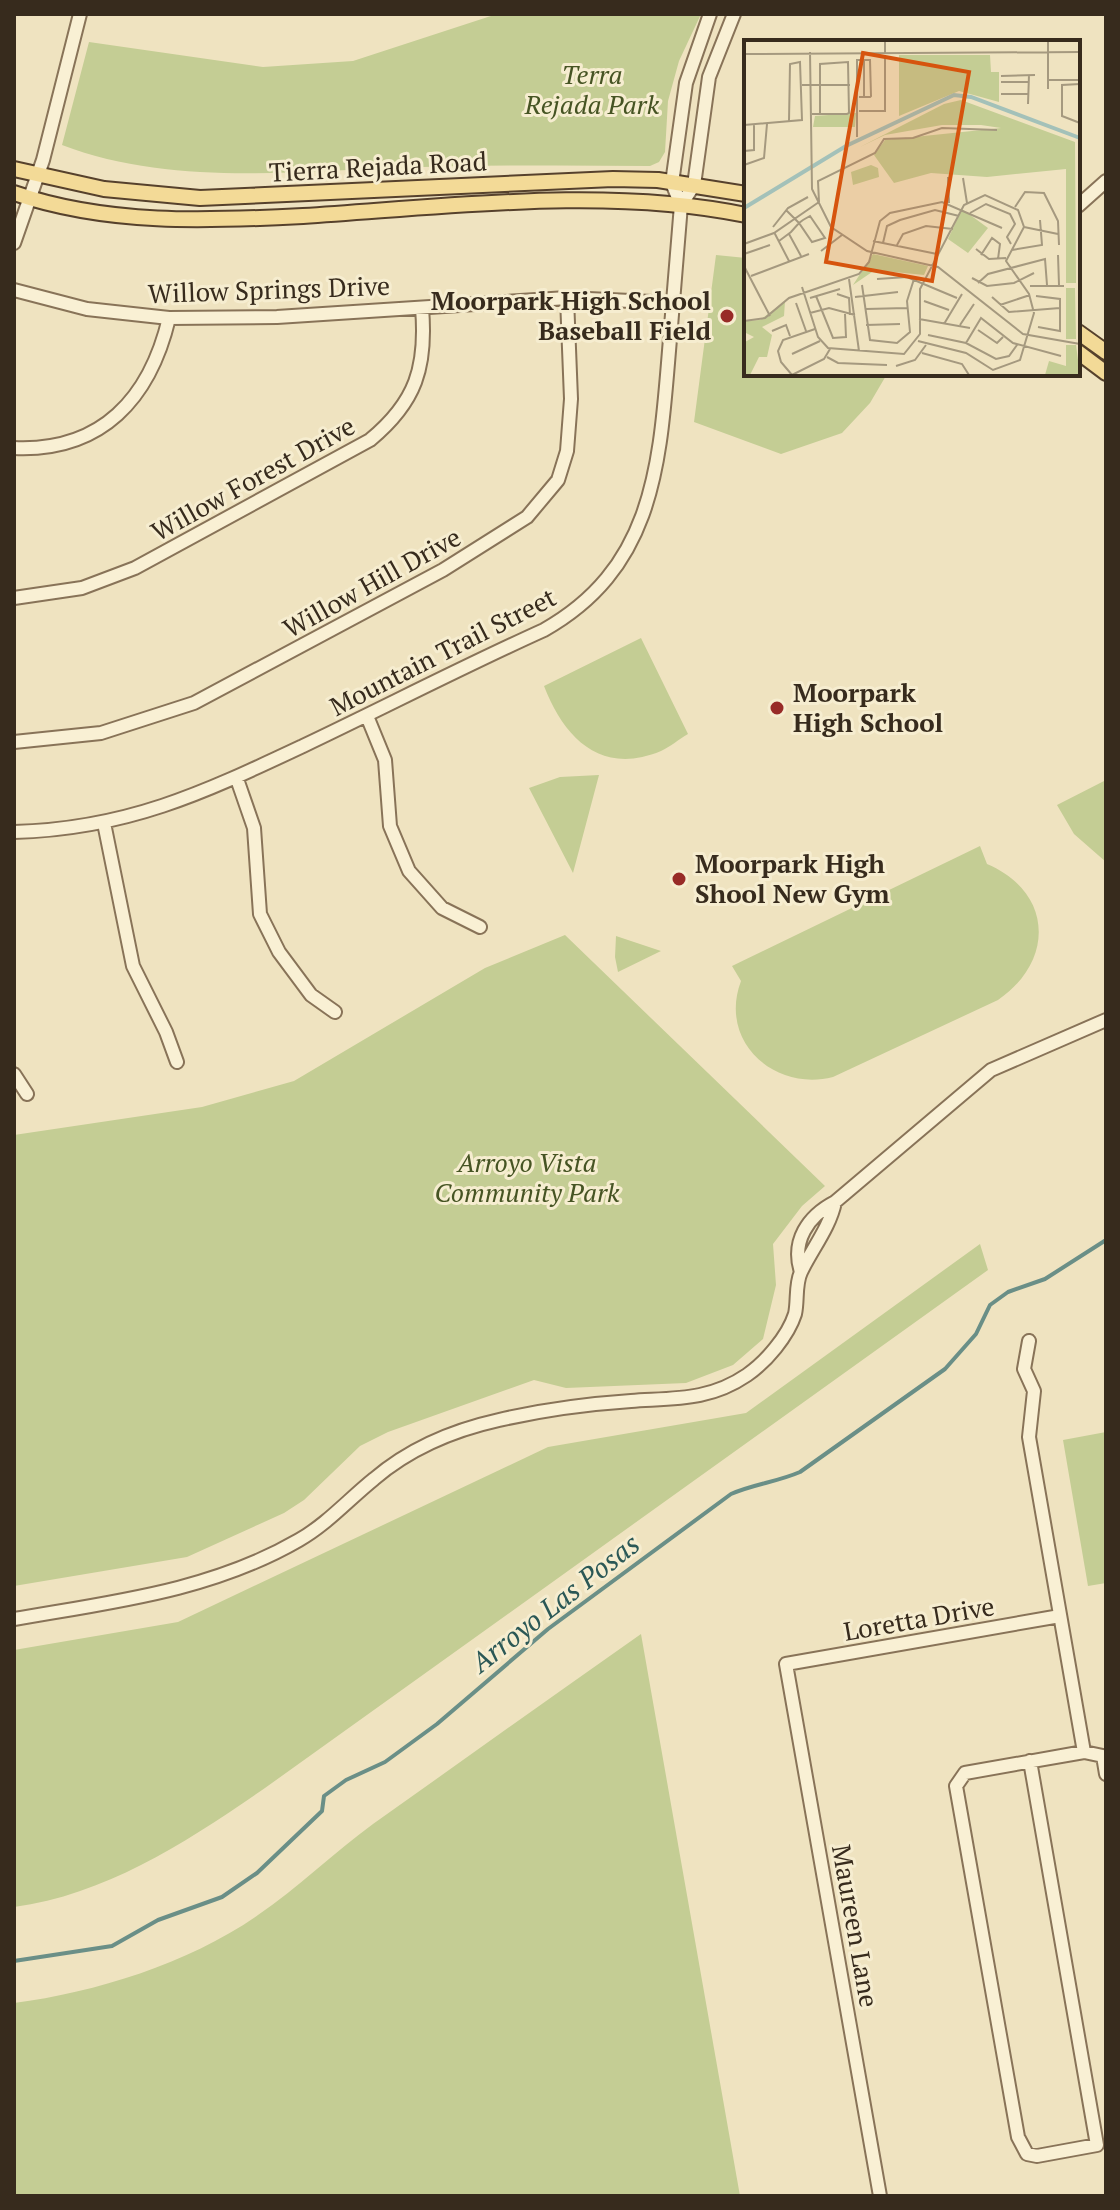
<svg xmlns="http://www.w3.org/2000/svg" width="1120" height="2210" font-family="'PT Serif',serif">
  <rect width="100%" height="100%" fill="#efe3c0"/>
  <!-- green -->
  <path fill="#c4cd94" d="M497,14H701L679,61L668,101L665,152L659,162L650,166C564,165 479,165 394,168C285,172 167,185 62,145L89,42L263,67L353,61Z
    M716,255L746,258V374H887L870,403L842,433L781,454L694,422Z
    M641,638L688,734C679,739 670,747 661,751C601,776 564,738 544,686Z
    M599,775L573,873L529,788L560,777Z
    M1106,780V862L1074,834L1057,805Z
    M980,846L987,864C1053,892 1055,961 998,1000L833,1077C775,1092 718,1042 741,981L732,966Z
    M565,935L825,1186L802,1206L773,1244L776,1285L763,1339L733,1365L686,1383L566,1388L534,1380L388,1432L360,1446L304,1500L284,1513L187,1557L14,1586V1135L202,1107L294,1081L485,968Z
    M616,936L661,951L618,972L615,957Z
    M980,1244L988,1270L265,1788C188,1841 108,1894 14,1907V1650L178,1622L548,1447L746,1413Z
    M1106,1432V1583L1088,1586L1063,1440Z
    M641,1634L740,2196H14V2003C97,1992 189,1963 258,1915C298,1888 333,1853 373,1824C462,1761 551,1697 641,1634Z"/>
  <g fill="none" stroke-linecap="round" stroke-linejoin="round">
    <!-- stream -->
    <path stroke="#6a8f87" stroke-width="4" d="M14,1961L112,1946L158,1920L222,1897L257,1873L322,1811L324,1796L346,1780L385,1762L437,1724L548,1629L731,1494C754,1484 777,1482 800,1472L945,1369L976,1334L990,1305L1008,1292L1045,1279L1106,1240"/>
    <defs>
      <path id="minor" d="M681,205L694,185L709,77L734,14
        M1078,206L1106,181
        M14,243L43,160L80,14
        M14,290L87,309L169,318L277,317L567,298L673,303
        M14,448C102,452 150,398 169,318
        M14,598L82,588L135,568L370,440C416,402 427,367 422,308
        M367,716L385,760L390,826L409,871L442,908L480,927
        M14,742L101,733L194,703L443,570L527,517L558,480L567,451L571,399L567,298
        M237,779L254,828L260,914L279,952L311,995L335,1012
        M104,823L133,966L166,1032L177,1062
        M14,832C127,829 203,793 303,746C383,708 462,667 544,630C650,570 659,473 668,363C672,310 677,258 681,205L672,183L686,83L710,14
        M14,1074L27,1094
        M801,1272C791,1241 808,1216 835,1202L991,1070L1106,1020
        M1029,1341L1024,1369L1034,1391L1029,1437L1084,1752L1103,1756L1106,1774
        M14,1619C112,1602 211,1591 299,1540C327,1524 348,1500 374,1479C409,1449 454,1430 499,1420C542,1410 587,1404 631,1401C674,1398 709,1401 747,1375C766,1362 788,1336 795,1314C798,1301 795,1284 801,1272C812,1249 830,1227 835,1202
        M1030,1761L1097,2145L1037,2156L1027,2154L1018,2137L956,1786L965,1773L1084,1752
        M880,2196L786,1664L1060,1616"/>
      <path id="major" d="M14,169L104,189L200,198L613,179L658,180L746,194
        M14,193C107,225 207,221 303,216C445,207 607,186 746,215
        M1078,332L1106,352
        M1078,352L1106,373"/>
    </defs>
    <!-- minor casing -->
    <use href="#minor" stroke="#887358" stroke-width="16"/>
    <!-- major casing -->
    <use href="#major" stroke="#56412c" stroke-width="18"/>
    <!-- minor -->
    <use href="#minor" stroke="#f9f0d4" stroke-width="12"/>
    <!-- major -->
    <use href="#major" stroke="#f3da97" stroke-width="14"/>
  </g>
  <!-- markers -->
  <g fill="#982b27" stroke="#f6edd0" stroke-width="3">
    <circle cx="727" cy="316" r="8"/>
    <circle cx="777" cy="708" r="8"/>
    <circle cx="679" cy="879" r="8"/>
  </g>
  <g text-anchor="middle" stroke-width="6" stroke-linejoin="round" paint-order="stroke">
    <!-- park labels -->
    <g font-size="26" font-style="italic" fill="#465423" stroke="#f6edd0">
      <text x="592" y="84">Terra<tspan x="592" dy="30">Rejada Park</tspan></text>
      <text x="527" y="1172">Arroyo Vista<tspan x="527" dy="30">Community Park</tspan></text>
    </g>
    <!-- street labels -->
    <g font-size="26" fill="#372b1d" stroke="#f6edd0">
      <text transform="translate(378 167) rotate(-3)" y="9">Tierra Rejada Road</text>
      <text transform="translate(269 290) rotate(-2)" y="9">Willow Springs Drive</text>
      <text transform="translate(253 479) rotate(-29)" y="9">Willow Forest Drive</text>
      <text transform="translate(372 583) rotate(-29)" y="9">Willow Hill Drive</text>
      <text transform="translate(443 652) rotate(-27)" y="9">Mountain Trail Street</text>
      <text transform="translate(919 1619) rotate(-10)" y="9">Loretta Drive</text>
      <text transform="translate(855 1926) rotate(80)" y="9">Maureen Lane</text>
    </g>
    <!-- poi labels -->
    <g font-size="26" font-weight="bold" fill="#372b1d" stroke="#f6edd0" text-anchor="start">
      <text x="711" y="310" text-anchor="end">Moorpark High School<tspan x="711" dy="30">Baseball Field</tspan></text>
      <text x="793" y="702">Moorpark<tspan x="793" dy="30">High School</tspan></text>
      <text x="695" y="873">Moorpark High<tspan x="695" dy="30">Shool New Gym</tspan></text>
    </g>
    <!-- water labels -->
    <g font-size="28" font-style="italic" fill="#2b5856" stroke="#f6edd0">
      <text transform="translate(555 1603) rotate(-38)" y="10">Arroyo Las Posas</text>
    </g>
  </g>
  <!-- overview -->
  <g transform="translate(744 40)">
    <rect width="336" height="336" fill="#efe3c0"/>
    <path d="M155,15H246L247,32H255V62L215,51L155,76ZM217,60L331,102L332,243H322V129L243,137L187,133L150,143L130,115L141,100L257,88L237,85H198L141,95L116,107L200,64ZM112,73L111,87H69L71,76ZM127,125L134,128L135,137L109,145L107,132ZM218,169L244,188L224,213L204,199ZM129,214L184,226L180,235L131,230L109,245ZM322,248H331L332,299H322ZM41,261L40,276L18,287L28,295L23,317H15L6,335H0L1,302L10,297L0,292V281L16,280ZM322,305H332L336,335H301L305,321L322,326Z" fill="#c4cd94"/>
    <path fill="none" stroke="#a3c1b9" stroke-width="4" d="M0,168L102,106L210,55L227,57L336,98"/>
    <path fill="none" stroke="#a5997f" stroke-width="2" d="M304,1V49M66,12L68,149L87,187L123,211L194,227L279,294L336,304M0,14L336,12M257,36L291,35M304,40H336M257,42H285M336,44L318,45V76L336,83M58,45H106M257,54H285M115,57H126L127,56L126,20H120V57M284,64L285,35M115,71H141V1M68,74H103L105,73L104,22L76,24V74M0,85L58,80L56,22L46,24L45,81M113,97V20H120M0,111L10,110V85M0,125L20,118L23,84M204,137L205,163M219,138L223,163M75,162L74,141L131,113L140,99L169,98L198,88L253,90M271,167L281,152L300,153L314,181L315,205M226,173L242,164L266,174L271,184L263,197L267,204M29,187L44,168L64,157M280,187L314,194M30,192L45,221M45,194L57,216M35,201L47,192L55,183L59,180L66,176L81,198L68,202L55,183L42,170M129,201L193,214M139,203L143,186L156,180L191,170L215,176M0,204L30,193L75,162M153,205L159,194L182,186L209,189M232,209L245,219L262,218M268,210L298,205L296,180M77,211L98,195M0,214L26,205M237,215L248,198L256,204L254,219M314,215L315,245M0,226L26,276M7,236L65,214M228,238L243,246L270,243L290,233M105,239L115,311M133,239L163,237L213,258M234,243L244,234L301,219L303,245M118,245L126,300L153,303L166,292L163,261L170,239M286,246H320M58,247L74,297L84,308L160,314L176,294V249L220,165L241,155L274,170L280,187L262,221L285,254L290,273L276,320L249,330L222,313L174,301M93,254L105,258L106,275M72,256L89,298L102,297L101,274M292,256L316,259V291L294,287M111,257L154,252M248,257L265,272L316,268M66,258L96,249M180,261L205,270M52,263L62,291M256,265L286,255M122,269L163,268M66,273L85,268L111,275M175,279L226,288M0,281L21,278L45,258L115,234L125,222L136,181L146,173L198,162L258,188M200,284L218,254M122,285L156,284M216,285L230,264M71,289L39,300L34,311L37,322L48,335L80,319L86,309M234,290L253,303L259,297M28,291L42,285L46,296M184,295L222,303L252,319L265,316L273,305M222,303L237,278L269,303L317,316M178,313L218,324L225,335M48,314L76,301M83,317L94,323L143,325M152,326L171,320L182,305"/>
    <path fill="#d6540e" fill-opacity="0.15" stroke="#d6540e" stroke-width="4" d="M119,13L225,32L188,241L82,222Z"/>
    <rect width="336" height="336" fill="none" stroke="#372b1d" stroke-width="4"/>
  </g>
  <!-- border -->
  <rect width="1120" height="2210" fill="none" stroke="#372b1d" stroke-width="32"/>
</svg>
